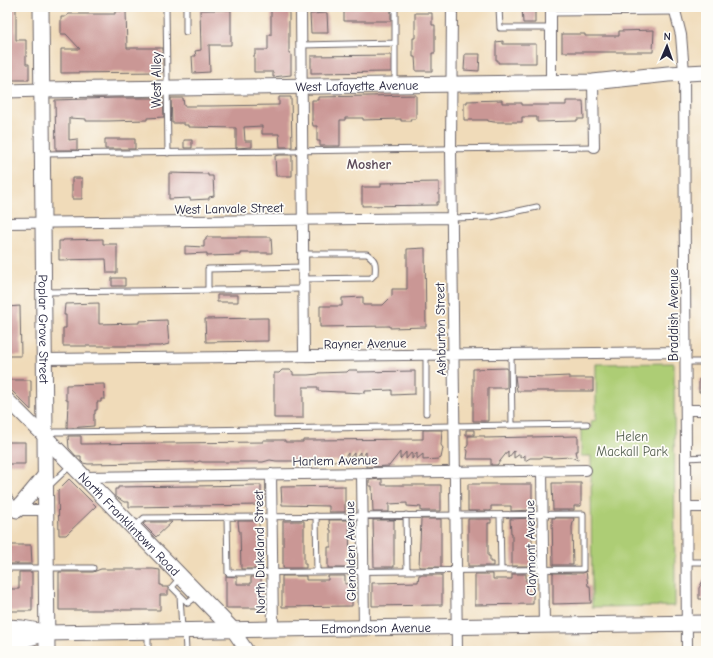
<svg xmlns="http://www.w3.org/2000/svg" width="713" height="658" font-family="'Comic Neue',sans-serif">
  <rect width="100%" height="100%" fill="#fdfcf7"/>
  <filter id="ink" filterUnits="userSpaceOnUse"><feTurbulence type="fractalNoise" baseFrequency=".025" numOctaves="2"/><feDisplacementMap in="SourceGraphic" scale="8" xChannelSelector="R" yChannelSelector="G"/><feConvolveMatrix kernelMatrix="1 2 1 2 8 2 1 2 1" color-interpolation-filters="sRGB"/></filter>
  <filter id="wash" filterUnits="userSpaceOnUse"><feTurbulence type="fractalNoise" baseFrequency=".012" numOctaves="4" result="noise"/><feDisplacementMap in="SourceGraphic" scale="16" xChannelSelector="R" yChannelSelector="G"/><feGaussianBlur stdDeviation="0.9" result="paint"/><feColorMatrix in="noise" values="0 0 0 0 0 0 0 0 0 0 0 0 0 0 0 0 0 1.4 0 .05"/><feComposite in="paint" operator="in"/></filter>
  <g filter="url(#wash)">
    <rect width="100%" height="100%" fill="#f0dbb9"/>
    <!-- green -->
    <path fill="#adcd74" stroke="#687858" d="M674,363L675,606L592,607L591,456H581V428H591V421L596,420V364Z"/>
    <g id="blocks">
      <!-- building -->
      <path fill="#ca9795" d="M7,7H16V40H26V64H29V80H7Z
        M390,7V9H391V21H344V10H345V8Z
        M522,7H535V23H523Z
        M200,10H231V45H209L210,72L193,73L192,56H196L195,51L201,50Z
        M271,10H289V53H290L291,55V75L273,77V72H254V55H255V50H268V35H271Z
        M115,11H126L127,48H163V72L61,73V49H80L66,34H61V17H65L69,14H115Z
        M327,13L328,33H311L310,14Z
        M415,13H432V25H435V53H432V71H416L415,57H413V38H415Z
        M654,30L653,52H562V34H585V36H619V31Z
        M503,41V44H536V63H498V60H496V42Z
        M465,54H480L479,71L464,70Z
        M391,55V72L311,73V56Z
        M416,95V119H410L411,121H401V119L363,120V118H345V120H340V146H320V141H317V126H313L312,121V100H318V97Z
        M279,97H291L292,147H280L279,134H262V126L244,127L245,141H252V147L236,148V128L188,127V125H184V123H172L171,98H183L184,106H210L279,105Z
        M116,98H163L164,117L147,118V120L108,121H86V119L69,118V140L77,139V150H56L55,100Z
        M502,100V103H522V105H566V101H583L584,119H577V121L537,122V117H522V122H494L488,121V120H464V103H467V101Z
        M105,139H135V149H105Z
        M184,140H192V148H184Z
        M280,155H292V176H276L275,156Z
        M169,173L208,174V176H213L214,196L209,197V199L190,200V198L169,199Z
        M72,178H82V199H72Z
        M439,182V202H437V205L362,206V187H381V183Z
        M206,237H271L272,253H241V255L207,256V253L185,254V246L204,247V240H206Z
        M103,239V244H117V273H107L106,259L59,260V241H63V240Z
        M425,248L426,327L390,328V326L320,327V306H342V298L363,297V305H383L392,296V289H407V249Z
        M112,278H125V286H112Z
        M217,295H238V302H217Z
        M99,303V324L139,323V321L167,320L169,344L161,346H63V328H66V315H64L65,304Z
        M20,306L21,356H7V307Z
        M263,318H268V341L206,342L205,319Z
        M507,368V388H488V421H473V369Z
        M282,370H290L293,372V375H308L318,374V373L347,372L349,370H357L358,372L415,371V394L392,395V390L365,391V393L318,391V387H303V418H274V373H279Z
        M515,376L547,377L569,376V378H593V391H517Z
        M699,379H706V392H699Z
        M9,380H31V410L9,388Z
        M104,384L105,399H101V402H97V410H95V414H94V426L68,428L67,427L68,400H66V385Z
        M423,430H442L441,445L443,448L441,458L439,459L423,460V454L417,459V452L412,459V452L406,459V452L400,459V452L389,466L366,467V452L360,459V452L354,459V453L348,460V453L342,461H276L270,460L263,462H202L200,461L197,462L88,464L83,463L81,461V456H76L69,448L68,436H81V444L263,442V440H285V442H303V440H311L423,439Z
        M466,430H474V435H466Z
        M468,436H485V438L576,436L578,437V451H576L578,460L571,457L552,458L543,457L540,458H530L525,461V455L520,458V454L514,458V451L508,458V451L497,465H491V459H467L468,451L466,448L468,445Z
        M7,442H25V464H7Z
        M69,479L96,506L66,535H59L58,490Z
        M382,479V485H441V511H421V507L407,506V503L389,504V512H373L372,486H369V480Z
        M552,483H581V506H574V510H553Z
        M468,484H532V510L511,511V506H491V511H468Z
        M261,485V505L129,507V502H124L115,496V489H118V487Z
        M345,486V512H329V506L282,505L281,487Z
        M532,518V566H512V533H511L510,519Z
        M552,518H574L572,527L573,565H553Z
        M421,519H441V567H419Z
        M468,519H491V523H488V556H490V562H493V566H468Z
        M329,520H349L350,568H328V547H331V530H330Z
        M373,520H394V567H374Z
        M238,521H259L260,569H241L240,531H239Z
        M283,521H304V564H306V568H283Z
        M146,522H172L156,537L143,524Z
        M31,545L32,564H7L8,545Z
        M101,569H153L160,570V585H162V587H168V595H160V610H59V572H93Z
        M586,571L588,586H590L591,603L553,604V573H583Z
        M19,572H32V611H7V589H19Z
        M475,574H493V579H512V574H526V581H533V604L475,605Z
        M419,575H442V605L372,606V583L418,582Z
        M706,575V599H699V588Z
        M226,576L237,577V584H251V577H261L262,608H226Z
        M282,576H306V580H328V576H345V584L352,583V606L282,607Z"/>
    </g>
  </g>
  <g filter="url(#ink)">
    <use href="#blocks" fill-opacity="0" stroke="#6a6367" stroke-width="1"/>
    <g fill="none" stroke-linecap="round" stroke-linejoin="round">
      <defs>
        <path id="service" d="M166,7L168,153
          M395,7V84
          M499,7L500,28H551
          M551,13L675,12
          M186,32V7
          M302,45L395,43
          M45,154L594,147
          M452,218L491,217L537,207
          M303,254H367C376,260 376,264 375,274L371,278L304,279
          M208,290V269L304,267
          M45,292L304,289
          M511,354L512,425
          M426,355V413
          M686,362H706
          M47,436L55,432H61L587,424
          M687,458L706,457
          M49,486L71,465
          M7,494L17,509
          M406,515L407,571
          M500,515L501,570
          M316,516L317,572
          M134,527L144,518L583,514V569L228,573L227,517
          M687,562H706
          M7,568H93
          M180,578L172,587L188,603L198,595
          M180,596L182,629
          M185,631L186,651
          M148,632V651"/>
        <path id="minor" d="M301,7L304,356
          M452,7L451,149L457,651
          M674,7L681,35L684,72L687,651
          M593,82L594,147
          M551,83V7
          M7,223L452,218
          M44,359L686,352
          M686,410H706
          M542,471L544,626
          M362,473L364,628
          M271,474L273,629
          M84,477L586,470
          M687,507H706
          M7,510H46"/>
        <path id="tertiary" d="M7,91L42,90
          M7,399L45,437
          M232,629L247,651"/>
        <g id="secondary">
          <path id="s1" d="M41,7L47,651"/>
          <path id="s2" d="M42,90L593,82L668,74L706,72"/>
          <path id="s3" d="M45,437L232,629"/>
          <path d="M17,510L45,476"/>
          <path d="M7,627L22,628L44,632"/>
          <path id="s4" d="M7,641L22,640L47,633L273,629L706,623"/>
        </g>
      </defs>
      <!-- service casing -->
      <use href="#service" stroke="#6a6367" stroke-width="7"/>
      <!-- minor casing -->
      <use href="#minor" stroke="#6a6367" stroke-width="12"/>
      <!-- tertiary casing -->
      <use href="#tertiary" stroke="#6a6367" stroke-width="15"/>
      <!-- secondary casing -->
      <use href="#secondary" stroke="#6a6367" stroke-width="17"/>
      <!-- service -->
      <use href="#service" stroke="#fff" stroke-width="5"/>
      <!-- minor -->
      <use href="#minor" stroke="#fff" stroke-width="10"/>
      <!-- tertiary -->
      <use href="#tertiary" stroke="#fff" stroke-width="13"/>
      <!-- secondary -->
      <use href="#secondary" stroke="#fff" stroke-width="15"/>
    </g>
  </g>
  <g text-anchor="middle" stroke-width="3.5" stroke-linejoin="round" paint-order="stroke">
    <!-- street labels -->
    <g font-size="13" fill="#22223b" stroke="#fdfcf7">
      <text transform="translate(156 80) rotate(-90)" y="5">West Alley</text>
      <text dy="5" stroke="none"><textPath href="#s2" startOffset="315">West Lafayette Avenue</textPath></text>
      <text transform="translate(229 208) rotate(-1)" y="5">West Lanvale Street</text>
      <text transform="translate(673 315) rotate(-90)" y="5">Braddish Avenue</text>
      <text dy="5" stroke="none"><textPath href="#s1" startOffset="322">Poplar Grove Street</textPath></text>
      <text transform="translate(440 329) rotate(-91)" y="5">Ashburton Street</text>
      <text transform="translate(365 343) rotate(-1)" y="5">Rayner Avenue</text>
      <text transform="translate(335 460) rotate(-1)" y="5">Harlem Avenue</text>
      <text dy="5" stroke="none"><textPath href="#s3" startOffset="121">North Franklintown Road</textPath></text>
      <text transform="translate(530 548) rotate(-91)" y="5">Claymont Avenue</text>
      <text transform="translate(350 551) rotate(-91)" y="5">Glenolden Avenue</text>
      <text transform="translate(259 552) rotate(-91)" y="5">North Dukeland Street</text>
      <text dy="5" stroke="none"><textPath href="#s4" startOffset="370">Edmondson Avenue</textPath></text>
    </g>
    <!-- park labels -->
    <g font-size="13" fill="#535e4f" stroke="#fdfcf7">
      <text x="632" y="441">Helen<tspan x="632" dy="15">Mackall Park</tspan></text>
    </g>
    <!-- neighbourhood labels -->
    <g font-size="14" font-weight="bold" fill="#5d4b5a" stroke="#fdfcf7">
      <text x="369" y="169">Mosher</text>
    </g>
  </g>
  <!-- margin -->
  <rect width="713" height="658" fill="none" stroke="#fdfcf7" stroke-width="24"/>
  <!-- north arrow -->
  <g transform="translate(667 46) rotate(2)" stroke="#fdfcf7" stroke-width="3" paint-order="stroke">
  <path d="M0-3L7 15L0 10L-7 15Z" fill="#22223b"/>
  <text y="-6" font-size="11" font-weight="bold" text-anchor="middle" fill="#22223b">N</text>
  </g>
</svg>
